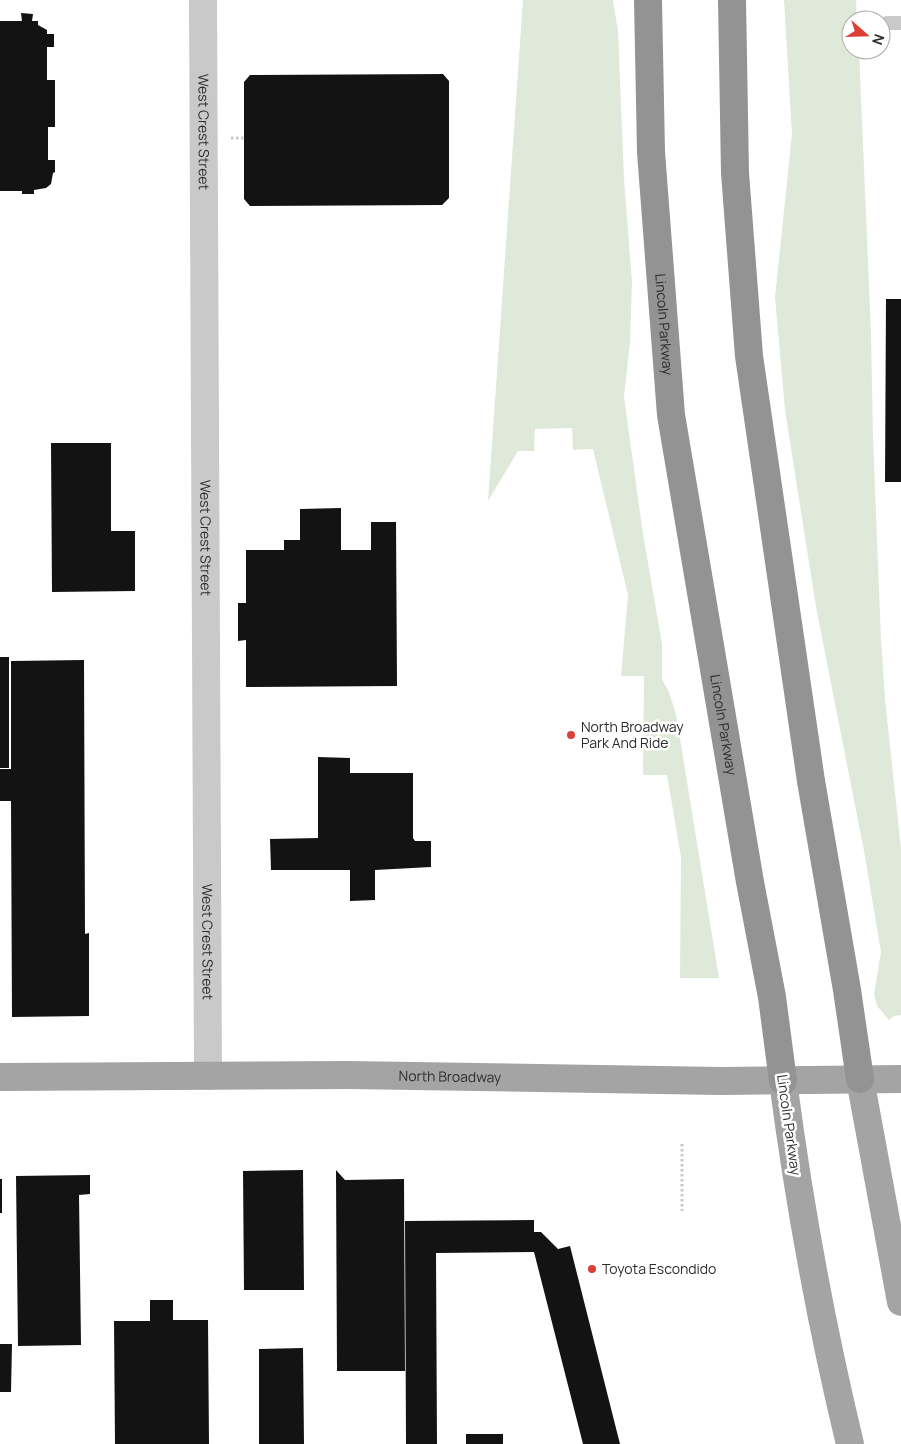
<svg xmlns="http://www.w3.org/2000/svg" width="901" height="1444" font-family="Manrope,sans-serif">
  <rect width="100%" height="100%" fill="#fff"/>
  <!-- green -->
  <path fill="#dfe9d9" d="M523,0H613L618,31L624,179L632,282L630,342L624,397L643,534L662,644V679L669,692L676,714L719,978H680L681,857L667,775H643L644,676H621L628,595L593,449L573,450L572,428L535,429L534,451H518L488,501Z
    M784,0H856L857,20H851V50H859L871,332L873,439L881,639L885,699L901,849V1015L894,1016L889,1020L877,1006L874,994L881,952L864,851L816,607L785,410L775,297L792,134Z"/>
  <!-- building -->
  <path fill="#131313" d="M21,13L33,14L32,21H38V25L47,30V34H54V47H47V80H55V127H48V160H55V172L53,173L51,184L46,188L34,190V194H22V191H0V21H22Z
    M443,74L449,81V198L442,205L250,206L244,199V82L250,75Z
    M886,299H901V482H885Z
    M51,443H111V531H135V591L52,592Z
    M341,508V550H371V522H396L397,686L246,687V640L238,641V603H246V550H284V540H300V509Z
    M0,657H9V768H0Z
    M84,660L85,934L89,933V1016L12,1017L11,801H0V769H11V661Z
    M318,757L350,758V773H413V838L415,841H431V867L375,870V900L350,901V870H271L270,839L318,838Z
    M303,1170L304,1290H244L243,1171Z
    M336,1170L345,1180L404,1179L405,1371H337Z
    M90,1175V1194L79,1195L81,1345L18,1346L16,1176Z
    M0,1179H2V1213H0Z
    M534,1220V1232H541L558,1249L570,1246L620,1444H583L534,1252L436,1253L437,1444H406L405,1221Z
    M150,1300H173V1320H208L209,1444H115L114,1321H150Z
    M0,1344H12L11,1392H0Z
    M303,1348L304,1444H259V1349Z
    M466,1434H503V1444H466Z"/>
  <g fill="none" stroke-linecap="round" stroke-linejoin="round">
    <!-- path -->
    <path stroke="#c9c9c9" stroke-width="3" stroke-dasharray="2.5 2.5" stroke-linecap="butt" d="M231,138H244
      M682,1144V1211"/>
    <!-- lane -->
    <path stroke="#c9c9c9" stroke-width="14" d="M887,23H901"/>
    <!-- street -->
    <path stroke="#c9c9c9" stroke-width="28" id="s1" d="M203,0L208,1076"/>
    <!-- primary -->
    <g stroke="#a4a4a4" stroke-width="28">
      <path id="s2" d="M0,1077L349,1075L721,1081L901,1079"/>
      <path d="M860,1079L901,1302"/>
      <path d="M783,1081C799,1203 821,1324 850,1444"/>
    </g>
    <!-- highway -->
    <g stroke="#939393" stroke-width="28">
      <path id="s3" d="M648,0L651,152L671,415L750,882L772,997L783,1081"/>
      <path d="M732,0L735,173L749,356L811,781L847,990L860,1079"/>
    </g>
  </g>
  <!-- markers -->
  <g fill="#db3f35" stroke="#fff" stroke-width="2">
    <circle cx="571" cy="735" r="5"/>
    <circle cx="592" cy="1269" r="5"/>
  </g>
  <g text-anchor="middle" stroke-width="5" stroke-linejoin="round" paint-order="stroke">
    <!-- street labels -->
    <g font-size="14" fill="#2c2c2c" stroke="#fff">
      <text dy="5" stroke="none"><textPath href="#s1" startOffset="132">West Crest Street</textPath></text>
      <text dy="5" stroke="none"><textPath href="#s3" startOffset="325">Lincoln Parkway</textPath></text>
      <text dy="5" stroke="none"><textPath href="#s1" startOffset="538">West Crest Street</textPath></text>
      <text dy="5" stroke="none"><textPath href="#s3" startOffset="730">Lincoln Parkway</textPath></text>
      <text dy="5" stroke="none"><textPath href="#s1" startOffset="942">West Crest Street</textPath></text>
      <text dy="5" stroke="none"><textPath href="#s2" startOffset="450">North Broadway</textPath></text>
      <text transform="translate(789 1125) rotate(82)" y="5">Lincoln Parkway</text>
    </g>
    <!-- poi labels -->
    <g font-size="14" fill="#2c2c2c" stroke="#fff" text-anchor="start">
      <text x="581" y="732">North Broadway<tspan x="581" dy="16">Park And Ride</tspan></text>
      <text x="602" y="1274">Toyota Escondido</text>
    </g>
  </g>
  <!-- north arrow -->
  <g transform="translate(866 35) rotate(110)"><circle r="24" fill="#ffffff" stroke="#ababab"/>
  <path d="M0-4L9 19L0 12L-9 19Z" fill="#db3f35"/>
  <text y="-8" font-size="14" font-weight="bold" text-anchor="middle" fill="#2c2c2c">N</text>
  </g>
</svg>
